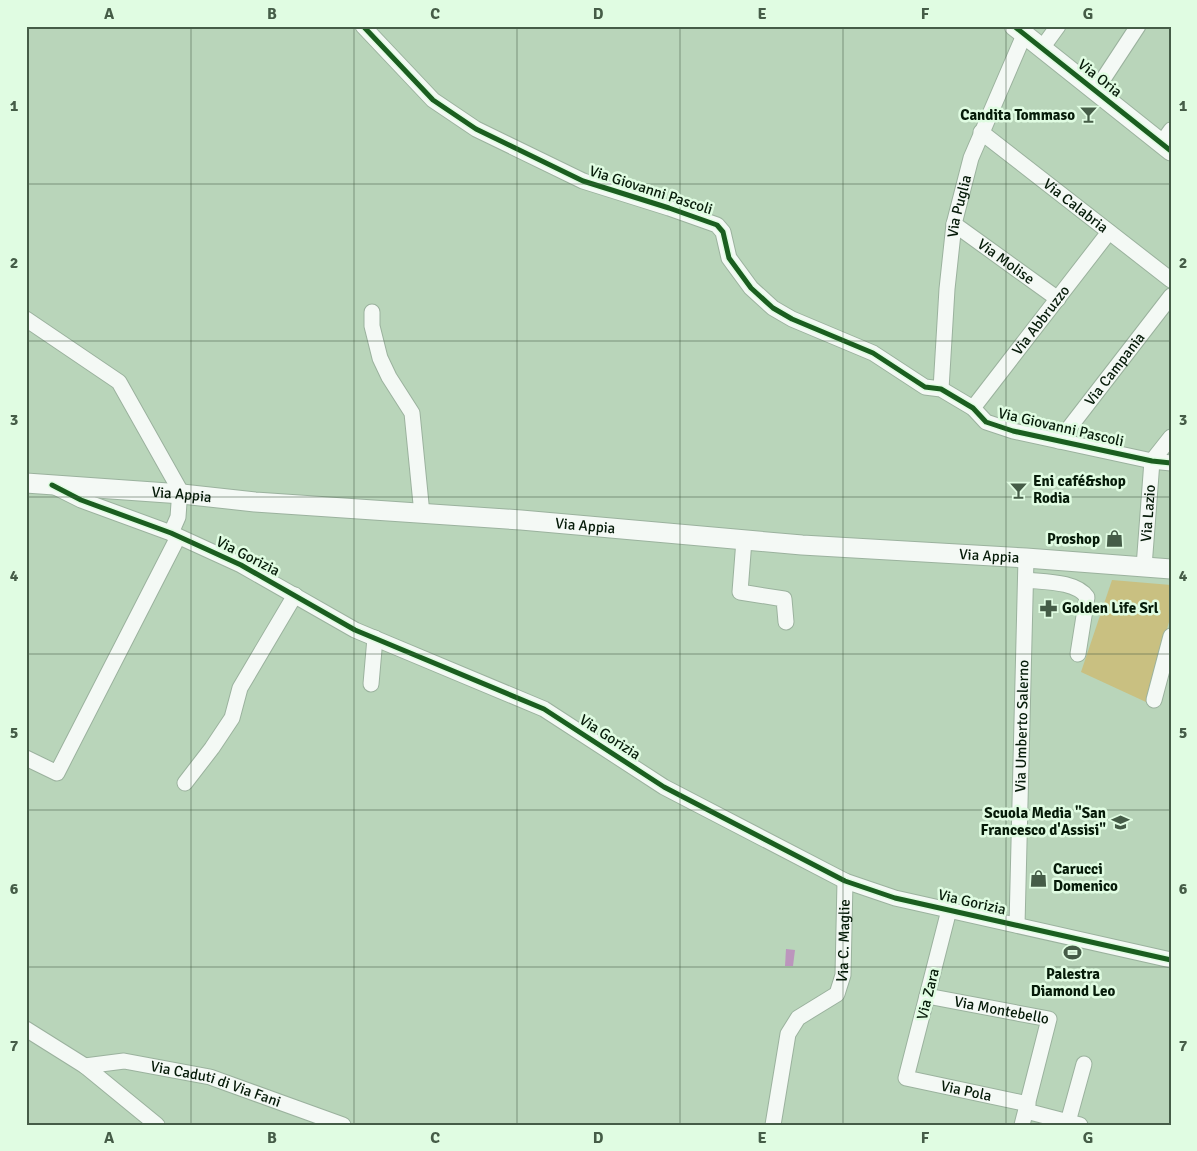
<svg xmlns="http://www.w3.org/2000/svg" width="1197" height="1151" font-family="Signika,sans-serif">
  <rect width="100%" height="100%" fill="#b9d5ba"/>
  <!-- green -->
  <path fill="#c9c081" d="M1112,580L1171,585V615L1146,702L1081,672Z"/>
  <!-- water -->
  <path fill="#bc95bd" d="M786,949L795,950L793,966H785Z"/>
  <g fill="none" stroke-linecap="round" stroke-linejoin="round">
    <defs>
      <g id="minor">
        <path d="M363,26L433,100L476,129L583,181L669,208L717,225L723,232L729,258L751,288L773,308L792,319L873,353L925,387L941,389L973,408L986,422L1013,431L1152,461L1171,463"/>
        <path d="M1042,48L1058,26"/>
        <path d="M1096,90L1138,26"/>
        <path id="s1" d="M981,132L1171,280"/>
        <path d="M1161,144L1171,130"/>
        <path id="s2" d="M954,224L1058,299"/>
        <path d="M372,312V326L380,358L389,377L412,413L422,514"/>
        <path d="M26,319L119,382L182,494L179,503L178,517L171,533"/>
        <path id="s3" d="M941,389L947,289L954,224L971,158L1024,35"/>
        <path id="s4" d="M973,408L1109,232"/>
        <path id="s5" d="M1059,441L1171,296"/>
        <path d="M55,487L81,500L171,533L241,565L355,630L544,709L664,787L845,881L895,898L1171,960"/>
        <path d="M744,540L740,592L784,599L786,622"/>
        <path id="s6" d="M1144,567L1152,461L1171,437"/>
        <path d="M1026,580C1044,582 1076,581 1087,597L1078,654"/>
        <path d="M371,684L375,638"/>
        <path d="M1154,700L1171,636"/>
        <path d="M26,758L57,773L178,537"/>
        <path d="M185,783L212,748L232,718L240,688L295,595"/>
        <path id="s7" d="M949,910L906,1078L1028,1104"/>
        <path id="s8" d="M1017,925L1026,558"/>
        <path id="s9" d="M927,996L1049,1019L1022,1125"/>
        <path d="M26,1029L85,1066L157,1125"/>
        <path id="s10" d="M85,1066L124,1061L210,1077L343,1125"/>
        <path d="M1026,1111L1080,1125"/>
        <path d="M1068,1122L1084,1064"/>
        <path id="s11" d="M773,1125L788,1034L798,1018L837,994L843,975L845,881"/>
      </g>
      <g id="major">
        <path d="M1014,26L1171,151"/>
        <path id="s12" d="M26,483L182,494L255,502L521,520L802,545L1026,558L1171,569"/>
      </g>
    </defs>
    <!-- minor casing -->
    <use href="#minor" stroke="#9bb29e" stroke-width="17"/>
    <!-- major casing -->
    <use href="#major" stroke="#9bb29e" stroke-width="21"/>
    <!-- minor -->
    <use href="#minor" stroke="#f4f9f5" stroke-width="15"/>
    <!-- major -->
    <use href="#major" stroke="#f4f9f5" stroke-width="19"/>
    <defs>
      <path id="cycleway" d="M363,26L433,100L476,129L583,181L669,208L717,225L723,232L729,258L751,288L773,308L792,319L873,353L925,387L941,389L973,408L986,422L1013,431L1152,461L1171,463
        M1014,26L1171,151
        M52,485L81,500L171,533L241,565L355,630L544,709L664,787L845,881L895,898L1171,960"/>
    </defs>
    <!-- cycleway casing -->
    <use href="#cycleway" stroke="#e0fce2" stroke-width="8"/>
    <!-- cycleway -->
    <use href="#cycleway" stroke="#1b5e20" stroke-width="5"/>
  </g>
  <!-- grid -->
  <path fill="none" stroke="#455c47" stroke-width="1" stroke-opacity="0.55" d="M191,26V1125M354,26V1125M517,26V1125M680,26V1125M843,26V1125M1006,26V1125M26,184H1171M26,341H1171M26,497H1171M26,654H1171M26,810H1171M26,967H1171"/>
  <!-- icons -->
  <defs>
    <symbol id="bar-bare" viewBox="-9 -9 18 18"><path d="M-6-5H6L.8 .8V4.5H3.5V6h-7V4.5H-.8V.8Z" fill="#455c47" stroke="#e0fce2" stroke-width="2.5" paint-order="stroke"/></symbol>
    <symbol id="shop-bare" viewBox="-9 -9 18 18"><path d="M-5-2.5h2.3a2.7 3.5 0 0 1 5.4 0H5L5.5 6h-11ZM-1.5-2.5h3a1.5 2.3 0 0 0-3 0Z" fill="#455c47" stroke="#e0fce2" stroke-width="2.5" paint-order="stroke"/></symbol>
    <symbol id="pharmacy-bare" viewBox="-9 -9 18 18"><path d="M-2-6h4v4h4v4h-4v4h-4v-4h-4v-4h4Z" fill="#455c47" stroke="#e0fce2" stroke-width="2.5" paint-order="stroke"/></symbol>
    <symbol id="school-bare" viewBox="-9 -9 18 18"><path d="M0-5L7-2L0 1L-7-2ZM-4 1L0 2.5L4 1V4Q0 6-4 4Z" fill="#455c47" stroke="#e0fce2" stroke-width="2.5" paint-order="stroke"/></symbol>
    <symbol id="stadium-bare" viewBox="-9 -9 18 18"><path d="M0-5a6.5 5 0 1 0 0 10a6.5 5 0 1 0 0-10ZM-3.5-1.8h7v3.6h-7Z" fill="#455c47" stroke="#e0fce2" stroke-width="2.5" paint-order="stroke"/></symbol>
  </defs>
  <g fill-rule="evenodd">
    <use href="#bar-bare" x="1076" y="102" width="25" height="25"/>
    <use href="#bar-bare" x="1006" y="478" width="25" height="25"/>
    <use href="#shop-bare" x="1102" y="526" width="25" height="25"/>
    <use href="#pharmacy-bare" x="1036" y="596" width="25" height="25"/>
    <use href="#school-bare" x="1108" y="810" width="25" height="25"/>
    <use href="#shop-bare" x="1026" y="866" width="25" height="25"/>
    <use href="#stadium-bare" x="1060" y="940" width="25" height="25"/>
  </g>
  <g text-anchor="middle" stroke-width="5" stroke-linejoin="round" paint-order="stroke">
    <!-- street labels -->
    <g font-size="15" fill="#061b09" stroke="#e0fce2">
      <text transform="translate(1100 78) rotate(38)" y="5">Via Oria</text>
      <text transform="translate(651 190) rotate(18)" y="5">Via Giovanni Pascoli</text>
      <text dy="5" stroke="none"><textPath href="#s3" startOffset="184">Via Puglia</textPath></text>
      <text dy="5" stroke="none"><textPath href="#s1" startOffset="120">Via Calabria</textPath></text>
      <text dy="5" stroke="none"><textPath href="#s2" startOffset="64">Via Molise</textPath></text>
      <text dy="5" stroke="none"><textPath href="#s4" startOffset="111">Via Abbruzzo</textPath></text>
      <text dy="5" stroke="none"><textPath href="#s5" startOffset="91">Via Campania</textPath></text>
      <text transform="translate(1061 427) rotate(13)" y="5">Via Giovanni Pascoli</text>
      <text dy="5" stroke="none"><textPath href="#s12" startOffset="156">Via Appia</textPath></text>
      <text dy="5" stroke="none"><textPath href="#s6" startOffset="54">Via Lazio</textPath></text>
      <text dy="5" stroke="none"><textPath href="#s12" startOffset="561">Via Appia</textPath></text>
      <text transform="translate(248 556) rotate(27)" y="5">Via Gorizia</text>
      <text dy="5" stroke="none"><textPath href="#s12" startOffset="966">Via Appia</textPath></text>
      <text dy="5" stroke="none"><textPath href="#s8" startOffset="199">Via Umberto Salerno</textPath></text>
      <text transform="translate(610 737) rotate(33)" y="5">Via Gorizia</text>
      <text transform="translate(972 902) rotate(13)" y="5">Via Gorizia</text>
      <text dy="5" stroke="none"><textPath href="#s11" startOffset="211">Via C. Maglie</textPath></text>
      <text transform="translate(928 994) rotate(-76)" y="5">Via Zara</text>
      <text dy="5" stroke="none"><textPath href="#s9" startOffset="76">Via Montebello</textPath></text>
      <text dy="5" stroke="none"><textPath href="#s10" startOffset="134">Via Caduti di Via Fani</textPath></text>
      <text dy="5" stroke="none"><textPath href="#s7" startOffset="235">Via Pola</textPath></text>
    </g>
    <!-- poi labels -->
    <g font-size="15" font-weight="bold" fill="#061b09" stroke="#e0fce2" text-anchor="end">
      <text x="1075" y="120">Candita Tommaso</text>
      <text x="1033" y="486" text-anchor="start">Eni café&amp;shop<tspan x="1033" dy="17">Rodia</tspan></text>
      <text x="1100" y="544">Proshop</text>
      <text x="1062" y="613" text-anchor="start">Golden Life Srl</text>
      <text x="1106" y="818">Scuola Media "San<tspan x="1106" dy="17">Francesco d'Assisi"</tspan></text>
      <text x="1053" y="874" text-anchor="start">Carucci<tspan x="1053" dy="17">Domenico</tspan></text>
      <text x="1073" y="979" text-anchor="middle">Palestra<tspan x="1073" dy="17">Diamond Leo</tspan></text>
    </g>
  </g>
  <!-- border -->
  <rect width="1197" height="1151" fill="none" stroke="#e0fce2" stroke-width="55"/>
  <rect x="28" y="28" width="1142" height="1096" fill="none" stroke="#455c47" stroke-width="2"/>
  <g font-size="16" text-anchor="middle" font-weight="bold" fill="#455c47">
    <text x="109" y="19">A</text>
    <text x="272" y="19">B</text>
    <text x="435" y="19">C</text>
    <text x="598" y="19">D</text>
    <text x="762" y="19">E</text>
    <text x="925" y="19">F</text>
    <text x="1088" y="19">G</text>
    <text x="14" y="111">1</text>
    <text x="1183" y="111">1</text>
    <text x="14" y="268">2</text>
    <text x="1183" y="268">2</text>
    <text x="14" y="425">3</text>
    <text x="1183" y="425">3</text>
    <text x="14" y="581">4</text>
    <text x="1183" y="581">4</text>
    <text x="14" y="738">5</text>
    <text x="1183" y="738">5</text>
    <text x="14" y="894">6</text>
    <text x="1183" y="894">6</text>
    <text x="14" y="1051">7</text>
    <text x="1183" y="1051">7</text>
    <text x="109" y="1143">A</text>
    <text x="272" y="1143">B</text>
    <text x="435" y="1143">C</text>
    <text x="598" y="1143">D</text>
    <text x="762" y="1143">E</text>
    <text x="925" y="1143">F</text>
    <text x="1088" y="1143">G</text>
  </g>
</svg>
